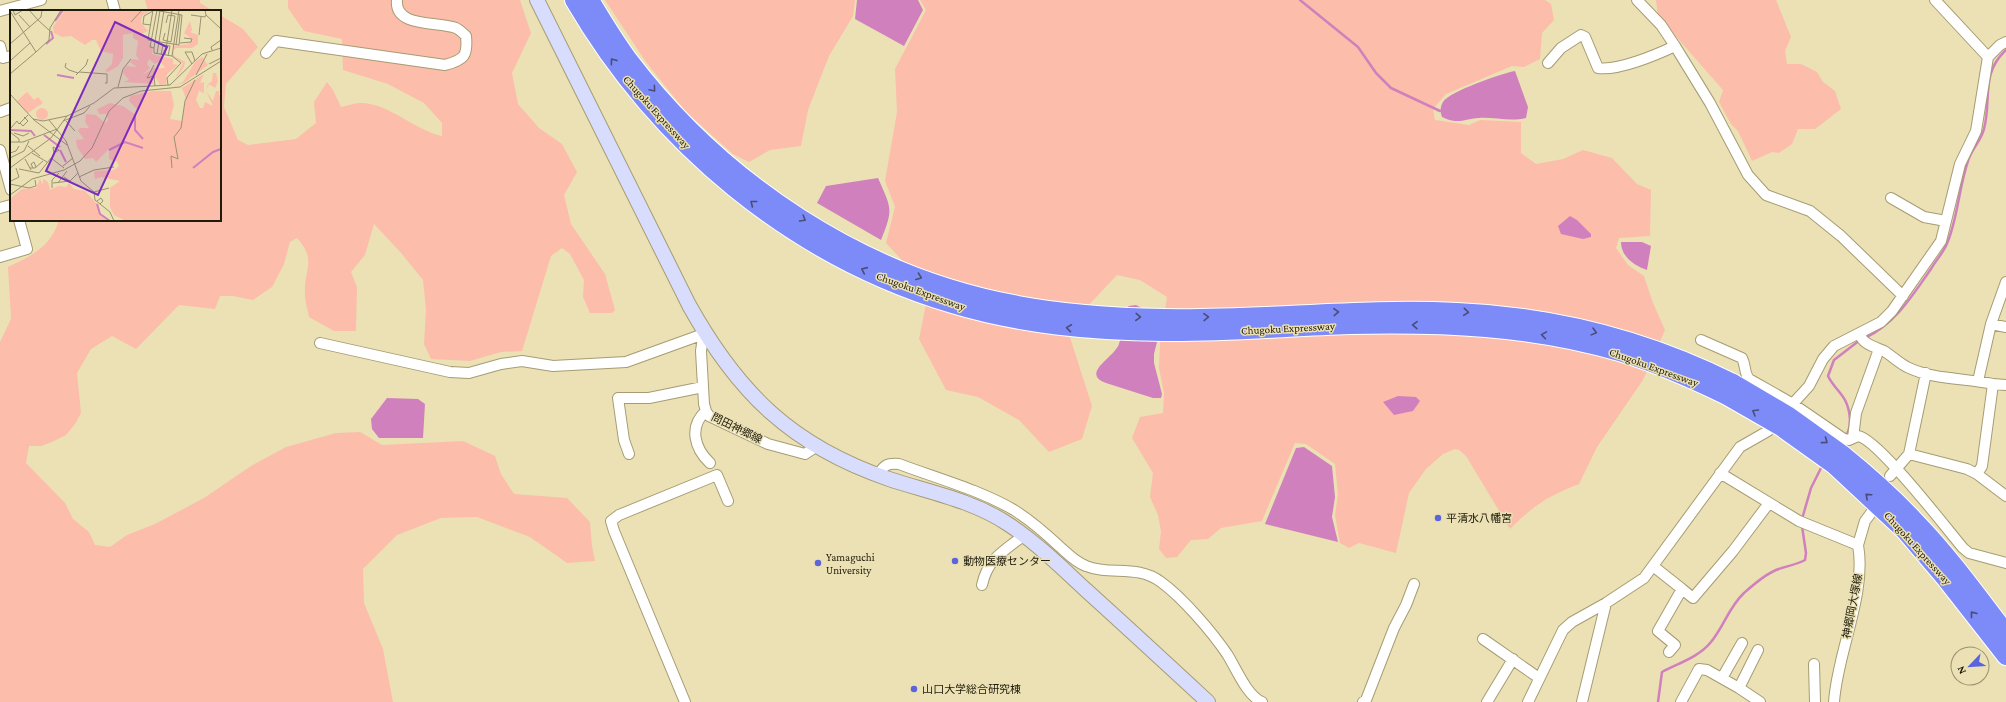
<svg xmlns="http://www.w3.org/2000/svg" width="2006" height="702" font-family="'Crimson Pro','Noto Sans JP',serif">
  <rect width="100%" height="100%" fill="#ebe1b5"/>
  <!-- green -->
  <path fill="#fcbdab" d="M145,0H200V3L213,11H148Z
    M288,0H520L531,33L512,73L518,104L539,128L562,144L577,172L564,195L571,224L605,274L615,310L612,313H590L583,297L584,280L570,254L562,248L551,256L522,351L501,352L470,361L431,359L424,344L426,310L423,280L402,254L374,224L365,255L351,272L357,287L356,331H334L309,317C308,310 305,302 305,295C303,270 318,261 297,238L290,242L284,264L272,287L253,300L233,296H220L215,309L179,305L136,349L112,336L91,349L77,373L81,413L75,424L66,435L52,442L41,446H29L26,463L65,503L73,519L89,532L95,545L110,547L127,535L155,524L204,498L251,466L286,447L336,433L360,432L382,445L463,441L495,456L501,474L514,494L567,498L590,522L592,546L595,561L567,563L530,537L477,517L441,518L397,535L363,569L364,603L383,649L393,702H0V342L11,319L8,267C31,256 51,247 59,220H220V15L243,29L258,47L226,84L224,107L238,140L248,145L296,139L316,123L314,102L327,82L333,90L341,107C347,106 354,103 359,103C388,102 414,130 442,136V123L424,103L388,84L343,70L342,39L304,31L288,8Z
    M605,0H855L853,16L829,56L808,110L801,146L770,150L749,162L733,154L686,112L646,62Z
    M920,0H1545L1551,4L1554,20L1542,33L1540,59L1524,67L1512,66L1446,94L1433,109L1435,120L1469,125L1480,120L1521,122V153L1536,164L1563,159L1583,150L1612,158L1637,184L1651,190L1650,236L1619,238L1616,248L1628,265L1644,276L1653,303L1665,330L1643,380L1597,447L1579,484C1548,496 1534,505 1510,529L1466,456L1459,450L1455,449L1443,454L1426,469L1409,493L1396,553L1359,543L1349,548L1340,543L1335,515L1338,495L1335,464L1306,444L1295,443L1262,521L1221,528L1208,539L1191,540L1177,557L1166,558L1159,549L1161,531L1158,515L1150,497L1153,473L1132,438L1140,417L1163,413L1164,393L1159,368L1160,344L1167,297L1140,280L1117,275L1067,328L1092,406L1082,439L1049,452L1019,420L978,397L946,390L919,339L929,289L886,243L895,207L885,181L897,112L895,69L926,10Z
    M1656,0H1776L1791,37L1785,51L1787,64H1801L1817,72L1823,82L1835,91L1841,109L1815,129H1798L1792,144L1779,153L1772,152L1752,161L1738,131L1731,124L1719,102L1723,90L1658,16Z"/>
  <!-- water -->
  <path fill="#d080bd" d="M857,0H918L923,10L904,46L855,19Z
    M1515,71L1528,107L1526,118C1510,122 1494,117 1479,118C1463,119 1459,125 1442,117C1440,112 1440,107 1443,102C1448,92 1503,73 1515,71Z
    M878,178C891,208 894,208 881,240L817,203L826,186Z
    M1570,216L1577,220L1591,234V237L1583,239L1561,234L1558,226Z
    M1621,242H1642L1651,246L1647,270C1635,266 1621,257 1621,242Z
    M1136,305L1151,313L1158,338L1154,354V363L1162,394L1161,398H1153L1106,383C1080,373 1114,358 1119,344C1122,335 1121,322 1122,312L1129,306Z
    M1398,396L1416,397L1420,401L1413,411L1394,415L1383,402Z
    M387,398L418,399L425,404L423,438H379L372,429L371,419Z
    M1304,447L1332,466L1335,497L1332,517L1338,542L1265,524L1296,448Z"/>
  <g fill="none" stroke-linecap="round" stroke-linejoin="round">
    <!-- stream -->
    <path stroke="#d080bd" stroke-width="2.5" d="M1300,0L1358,47L1376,73L1391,88L1440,111
      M1865,338C1895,324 1912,296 1931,269C1936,260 1945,251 1948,241C1958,216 1959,187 1968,161C1971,150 1981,141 1984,129C1992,99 1980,74 2006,50
      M1845,437C1853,427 1850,410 1845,400C1840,391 1832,385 1828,376L1834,360L1860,340
      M1802,519L1811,488L1823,464
      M1658,702L1662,672C1679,663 1699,657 1711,642C1724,626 1729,607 1744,593C1753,585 1764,575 1776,570C1786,566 1796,565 1805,560L1806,553L1802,526"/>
    <defs>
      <path id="street" d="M112,0L115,11
        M1637,0L1661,25L1675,46L1710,103L1748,175L1766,195L1810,211L1841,236L1903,296
        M1935,0L1988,57
        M0,11L41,0
        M0,46L3,58L11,56
        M266,53L276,41L445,65C464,60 468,56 466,36C463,33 460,30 456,28C438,21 394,28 397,0
        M1548,63L1561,48L1581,35L1585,37L1598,68C1618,71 1656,55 1675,46
        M0,112L11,108
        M0,150L11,190
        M1891,198L1924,217L1946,221
        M0,208L11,205
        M0,257L27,249L19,220
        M1991,324L2006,327
        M1860,334C1862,344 1875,347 1884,351C1892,356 1898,362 1907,367C1933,380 1965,378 1993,384L1982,466L1977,474
        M703,337L701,351L704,404L706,411L709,416L768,444L805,454L817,446
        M1701,340L1742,358C1746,366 1744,373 1749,379L1793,404L1844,439L1849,440L1858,436C1878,439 1946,528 1963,548L1969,553L2006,563
        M320,343L450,372L469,373L501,364L522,361L553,366L626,362L698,336H706
        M1978,381L1991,324L2006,282
        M1993,384L2006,385
        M706,411C688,427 695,449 710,463
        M1853,438L1856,413L1879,349
        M629,454L624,440L618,398H649L703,387
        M1909,454L1926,373
        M1720,473L1799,521L1858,545
        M878,475C884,465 887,463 899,464C936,478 980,490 1014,510C1030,520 1045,533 1059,546C1067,553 1075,562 1086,566C1110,576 1137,564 1161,582C1183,598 1212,632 1227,654C1236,668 1247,696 1262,702
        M1890,476L1909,454L1967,469L1977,474L2006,496
        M1858,545L1865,521L1871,513
        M1653,566L1682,589L1658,631L1675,645L1669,652
        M982,585C988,558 1003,552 1024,535
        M1682,589L1693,598L1733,551L1769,503
        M1483,639L1539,678
        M1758,650L1739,688L1760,702
        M1814,664L1815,702
        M1722,678L1742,643
        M685,702L614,531L611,521L619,515L717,475L728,501
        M1363,702L1366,700L1394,628L1406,605L1414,584
        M1487,702L1513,659
        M1528,702L1563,630L1572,622L1606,603L1644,578L1740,447L1768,431L1809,386L1823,359L1834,346L1881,322L1892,311L1941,241L1960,164L1976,131L1988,57L2000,45L2006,42
        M1582,702L1606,603
        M1681,702L1699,669L1707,670L1739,688
        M1834,702C1837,653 1867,594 1858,545"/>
      <path id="secondary" d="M537,0L689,305C738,393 792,446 889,479C928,492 972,500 1008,524C1037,543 1062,568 1087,591C1128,628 1168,665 1208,702"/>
      <path id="highway" d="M574,0C658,144 792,256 952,304C1021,325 1092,331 1163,332C1225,333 1288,327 1350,325C1441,323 1532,326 1619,352C1656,363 1692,379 1727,396
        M590,0C602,20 614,40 628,59C723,184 863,277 1018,305C1066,314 1115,317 1164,318C1262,320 1360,307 1457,312C1553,316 1647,340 1733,383
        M1842,454C1868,475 1893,497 1916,522C1949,556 1977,595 2006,633
        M1834,465L1905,531L1945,578L2006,656"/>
    </defs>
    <!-- street casing -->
    <use href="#street" stroke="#a69c73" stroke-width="12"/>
    <!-- secondary casing -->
    <use href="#secondary" stroke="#a69c73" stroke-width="16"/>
    <!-- highway casing -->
    <use href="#highway" stroke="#fff" stroke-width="20"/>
    <!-- street -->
    <use href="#street" stroke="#fff" stroke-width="10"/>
    <!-- secondary -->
    <use href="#secondary" stroke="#d8dcfd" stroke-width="14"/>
    <!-- highway -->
    <use href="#highway" stroke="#7d8bf9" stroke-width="18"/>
    <defs>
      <path id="highway-bridge" d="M1733,383L1789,416L1842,454
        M1727,396L1781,427L1834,465"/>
    </defs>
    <!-- highway-bridge casing -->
    <use href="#highway-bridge" stroke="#fff" stroke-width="20" stroke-linecap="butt"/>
    <!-- highway-bridge -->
    <use href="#highway-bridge" stroke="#7d8bf9" stroke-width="18"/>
  </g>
  <!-- one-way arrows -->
  <defs><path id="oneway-chevron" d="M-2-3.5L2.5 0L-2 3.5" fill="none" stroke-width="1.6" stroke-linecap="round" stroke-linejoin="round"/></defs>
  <g stroke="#494d76">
    <use href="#oneway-chevron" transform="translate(613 61) rotate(-126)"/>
    <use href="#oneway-chevron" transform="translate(653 89) rotate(50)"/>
    <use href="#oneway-chevron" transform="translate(753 203) rotate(-142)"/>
    <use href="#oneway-chevron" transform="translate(803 219) rotate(31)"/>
    <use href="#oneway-chevron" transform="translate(864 270) rotate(-156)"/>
    <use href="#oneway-chevron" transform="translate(919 277) rotate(21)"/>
    <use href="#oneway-chevron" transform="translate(1336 312) rotate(-3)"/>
    <use href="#oneway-chevron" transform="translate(1466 312) rotate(5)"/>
    <use href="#oneway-chevron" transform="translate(1138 317) rotate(2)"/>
    <use href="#oneway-chevron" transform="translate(1206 317) rotate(-1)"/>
    <use href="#oneway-chevron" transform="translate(1415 325) rotate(-179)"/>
    <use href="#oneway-chevron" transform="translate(1069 328) rotate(-172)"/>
    <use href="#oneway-chevron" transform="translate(1594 332) rotate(15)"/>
    <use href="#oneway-chevron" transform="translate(1544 335) rotate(-171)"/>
    <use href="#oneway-chevron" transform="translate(1755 412) rotate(-150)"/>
    <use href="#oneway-chevron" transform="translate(1825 441) rotate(36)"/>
    <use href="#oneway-chevron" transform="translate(1868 496) rotate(-138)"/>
    <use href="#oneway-chevron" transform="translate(1973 614) rotate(-128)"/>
  </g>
  <!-- markers -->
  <g fill="#5c64dc" stroke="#ebe1b5" stroke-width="1.5">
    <circle cx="1438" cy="518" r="4"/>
    <circle cx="955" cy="561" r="4"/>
    <circle cx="818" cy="563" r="4"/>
    <circle cx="914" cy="689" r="4"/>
  </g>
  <g text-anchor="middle" stroke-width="3" stroke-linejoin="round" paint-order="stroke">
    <!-- street labels -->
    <g font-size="11" fill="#1f1b0b" stroke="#ebe1b5">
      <text transform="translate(657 112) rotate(48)" y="4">Chugoku Expressway</text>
      <text transform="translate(921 291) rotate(20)" y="4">Chugoku Expressway</text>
      <text transform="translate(1288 328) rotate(-3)" y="4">Chugoku Expressway</text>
      <text transform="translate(1654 367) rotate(20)" y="4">Chugoku Expressway</text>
      <text transform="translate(737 428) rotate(26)" y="4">問田神郷線</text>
      <text transform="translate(1918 548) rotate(48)" y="4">Chugoku Expressway</text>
      <text transform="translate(1852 606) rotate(-79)" y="4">神郷岡大塚線</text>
    </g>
    <!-- poi labels -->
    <g font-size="11" fill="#1f1b0b" stroke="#ebe1b5" text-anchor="start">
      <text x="1446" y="522">平清水八幡宮</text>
      <text x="826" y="561">Yamaguchi<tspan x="826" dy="13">University</tspan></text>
      <text x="963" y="565">動物医療センター</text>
      <text x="922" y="693">山口大学総合研究棟</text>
    </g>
  </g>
  <!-- overview -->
  <g transform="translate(10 10)">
    <rect width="211" height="211" fill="#ebe1b5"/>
    <path d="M55,0H141L132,6L131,13L138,21L131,24L137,28L143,38L142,44L163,49V54L168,55L157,64L156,74L150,75L146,68L143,70L144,74L113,72L119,70L113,63L114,59L117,56L127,57L120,52L123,49L129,50L126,45L128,31L123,28V23L113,25V48L108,56L98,62L95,61L102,54L103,44L91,41L86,30H82L75,35L61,26L52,27L44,23L43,17ZM139,49L145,54L150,51L155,58H144L132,65L140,58L137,54ZM180,11L182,20L180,22L188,25V34L182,38H166L164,40V46L175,52L174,57L165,69L173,53L163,47L164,36L178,34L183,30L174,23ZM192,47L198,55L174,73L163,76L173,72L185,52ZM203,63H206L208,71L205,78L199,74L196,81L203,91L206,81H209V86L211,83V211H116L104,205L100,197V178L110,171L91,167L85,169L84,163L85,161L104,160L109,156L107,152L99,149V139L86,152L83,148L75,149L67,137L66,130L74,129L68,121L70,118H79L75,112L76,104L86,105L95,113L98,110L96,104H89L87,99L100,93L113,96L126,105L128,100L119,91L120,86L143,81H161L164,95L160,109L172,111L176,89L172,78L194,64L190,73L194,72V83L189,81L186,90L190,98H193L195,92L203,96L196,81L198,74L202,71ZM17,82L24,90L28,87L33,93L18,103L7,91ZM26 104a6 6 0 1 1 12 0a6 6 0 1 1-12 0ZM30,169L33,175V169L38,172L40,180L48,176L56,177L59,173L64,179L75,181L89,196L91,206L98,211H0V189L12,179L26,178Z" fill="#fcbdab" fill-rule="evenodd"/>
    <path fill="none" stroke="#d080bd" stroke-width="2" d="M45,11L53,0M36,34L43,28L41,21M47,65L64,68M125,105V120L133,129M0,120L21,121L25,126M34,125L50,137M50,140L56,152M99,140L115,132L133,138M183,158L203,142L211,139M87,194L90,204L100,211"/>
    <path fill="none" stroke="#999271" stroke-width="1" d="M3,0L5,5L13,0M19,0L28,10M143,0L138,30L169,35L172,5L144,0M147,0L140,37L144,38V43L162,46L171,53L157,68L158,75M195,0L196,5L211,19M0,1L26,42L0,64M9,5L20,17M181,5L195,7L196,5M28,10L40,21M121,12L132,0M141,15L133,14L134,6L143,1M155,23L153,30L161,32L165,6L158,5L156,13M189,25L191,7M170,33L181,32L182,29L174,28M0,34L31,7L32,0M166,35L170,5M144,38L150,0M202,40L201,37L211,30M26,42L39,30L40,18L51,0M147,44L154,0M151,45L153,35L160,36L158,46M155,45L162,0M162,46L169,0M0,51L20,33M56,53L55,57L59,60L68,63M182,54L175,42H182L185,51M199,54L211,48M144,55L137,68L144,66L145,76M69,62L97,64V73H95M66,65L76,55L78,49M186,65L197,44M108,77L113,59L121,49M0,84L24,110L57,135M23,109L33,111L57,106L84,93L104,78L160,75L192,44L211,38M39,110L56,131L71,171L84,182M53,111L74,103L80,96M56,111L65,121M10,113L13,116L18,111L14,107M0,119L7,111L9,114L18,105M0,122L9,129V132M4,123L13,126L19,123M0,132H13L47,119M18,136L30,146M0,143L6,141L9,136M22,143L37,152M44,143L43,137L49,140L46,142M0,148L14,141L19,131M41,148L54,158M15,149L21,160M53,156L63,148M0,158L41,128L57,106M20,158H25L33,151M23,158L21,154L24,152L26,157M162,158L161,146L168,149L164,127L171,118L175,91L185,70M9,159L29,163L41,148M54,167L60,171L68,163M69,167L84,160L104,157M1,171L9,167L6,158M43,173L60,171M48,173L57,161M0,174L19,178L26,176L25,170M42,178V170L49,163M84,182L85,190L100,202L104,211M84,182L99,178M0,185L22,169L54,160L70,151L82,138L99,101L113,88L131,81L170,77L211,51M87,191L91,188L93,191L90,194"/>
    <path fill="#7b2cbf" fill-opacity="0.15" stroke="#7b2cbf" stroke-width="2" d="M105,12L157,37L88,185L36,161Z"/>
    <rect width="211" height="211" fill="none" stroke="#1f1b0b" stroke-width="2"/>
  </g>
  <!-- north arrow -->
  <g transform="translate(1970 666) rotate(245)"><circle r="19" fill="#ebe1b5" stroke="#999271"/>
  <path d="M0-3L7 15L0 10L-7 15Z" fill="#5c64dc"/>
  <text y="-6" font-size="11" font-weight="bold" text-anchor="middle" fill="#1f1b0b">N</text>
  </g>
</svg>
